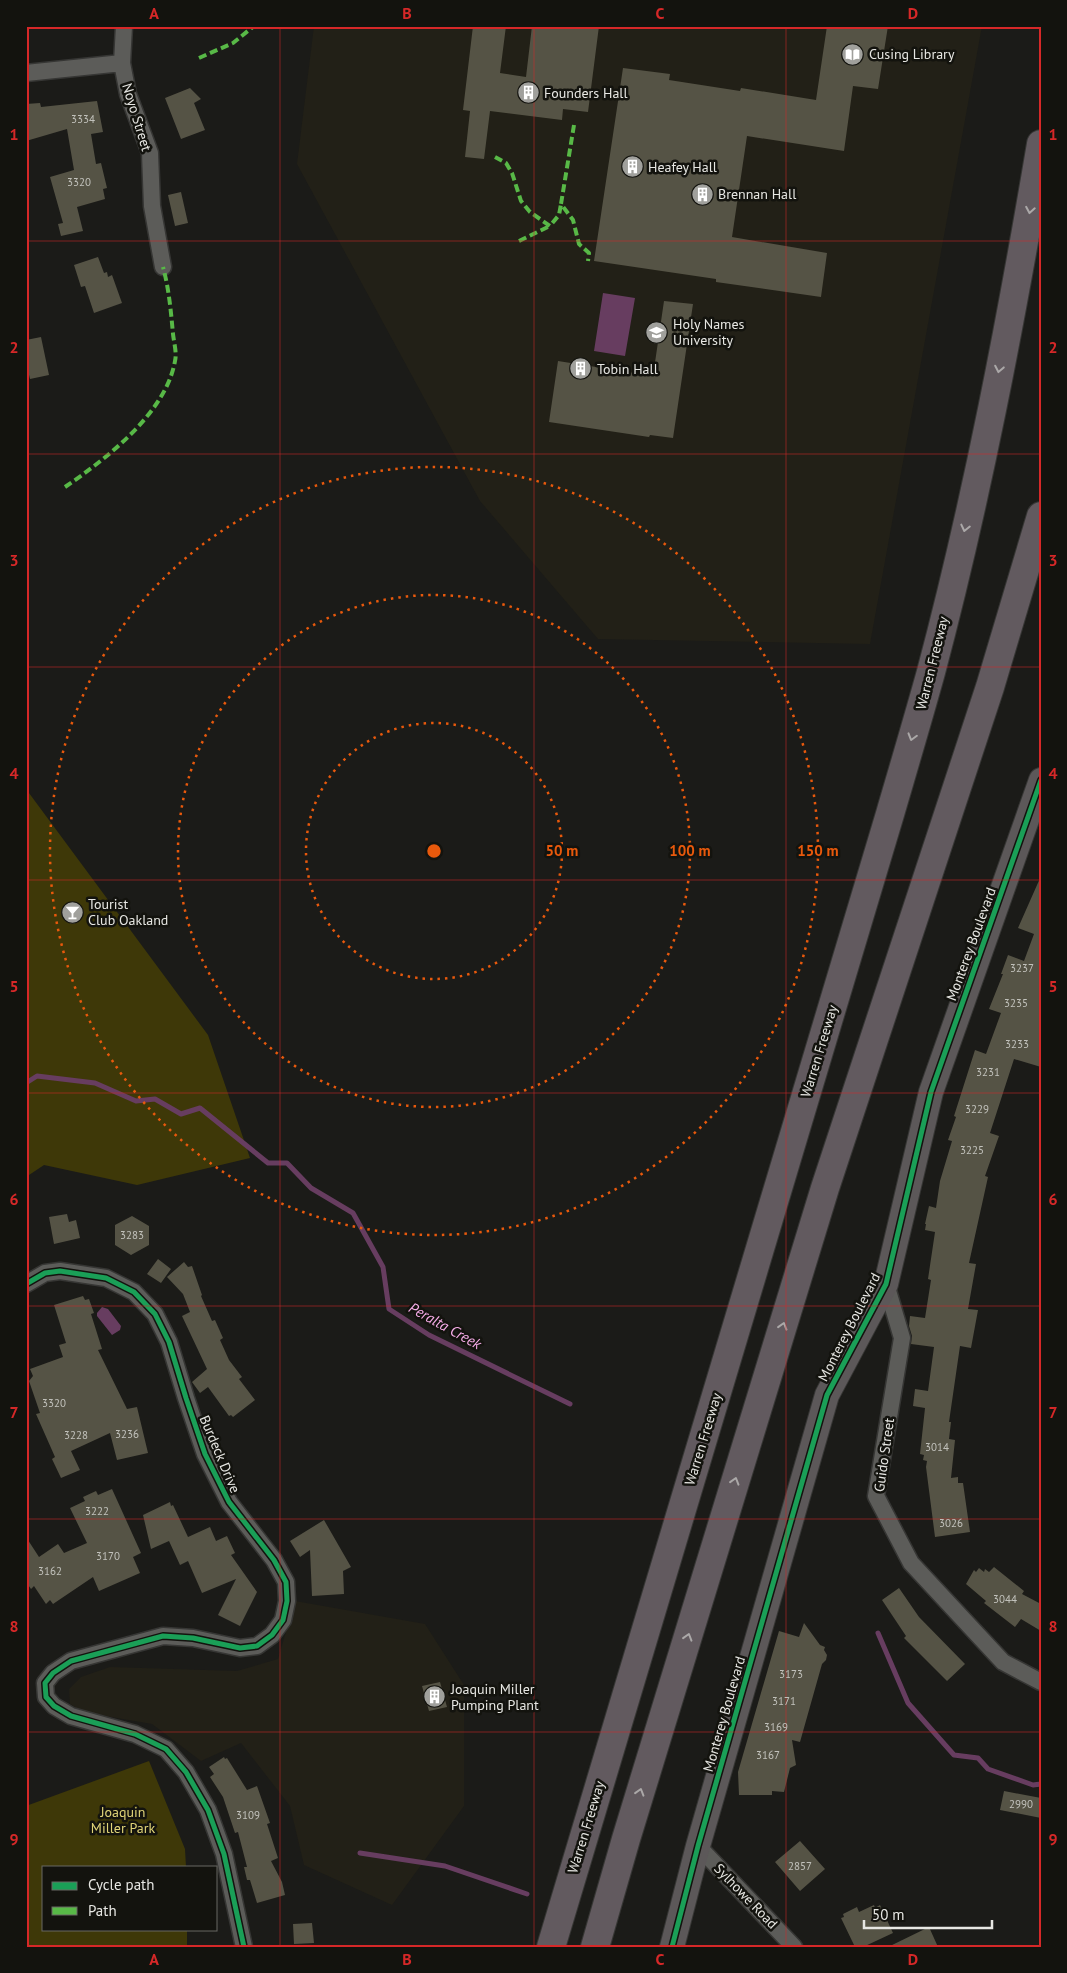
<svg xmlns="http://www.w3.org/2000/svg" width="1067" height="1973" font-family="'PT Sans',sans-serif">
  <rect width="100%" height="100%" fill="#1b1b18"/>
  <!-- built -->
  <path fill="#222017" d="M314,26H982L870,644L598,639L480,501L297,164Z
    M295,1601L425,1624L464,1685V1806L392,1905L304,1865L290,1806L241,1743L201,1761L152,1724L82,1712L70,1704L69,1689L81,1677L110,1667L237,1671L278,1659Z"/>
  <!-- green -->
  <path fill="#3e3808" d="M26,789L208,1035L250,1158L137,1185L44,1165L26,1177Z
    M149,1761L185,1849L186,1867H44V1929H187V1947H26V1806Z"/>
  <!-- water -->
  <path fill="#673d60" d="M603,293L635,298L625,356L594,351Z
    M102,1307L108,1309L121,1326L120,1330L112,1335L97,1316V1313Z"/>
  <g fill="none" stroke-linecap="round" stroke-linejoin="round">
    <!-- stream -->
    <path stroke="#673d60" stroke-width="5" d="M26,1083L37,1076L95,1083L136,1101L155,1099L181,1114L200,1108L268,1163H287L311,1188L353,1213L383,1267L389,1309L429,1335L570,1404
      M878,1633L908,1703L954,1755L978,1758L988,1769L1033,1785L1041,1784
      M360,1853L445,1866L527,1894"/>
  </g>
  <!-- building -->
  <path fill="#555345" d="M473,26H506L500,73L526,77L532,26H599L588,112L563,109L562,120L490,111L484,159L465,157L470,111L463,110Z
    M827,26H888L878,89L853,86L844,151L747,136L732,237L827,253L821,297L716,282V279L594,261L623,68L670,74L669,80L740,91L741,88L816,100Z
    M190,88L201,99L194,103L205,130L181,139L165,98Z
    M97,101L103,132L91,134L96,164L101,163L107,188L103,189L105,199L77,207L83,231L61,236L58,224L63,223L50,177L74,170L67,129L26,141V104L40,103L41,107Z
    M181,192L188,223L175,226L168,195Z
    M98,257L104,273L107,272L108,277L112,275L122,303L94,313L85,286L81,287L74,265Z
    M664,301L693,304L673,438L650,435L649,437L549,422L558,361L653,376Z
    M41,337L49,375L30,379L26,362V340Z
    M1041,876V1067L1014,1059L990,1133L999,1136L985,1176L988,1177L969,1263L976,1264L968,1309L978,1310L971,1348L960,1346L949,1422H951L949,1439L955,1440L951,1478L958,1477V1483H963L970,1532L935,1537L926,1467L927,1461L923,1460L924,1455L920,1454L925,1408L913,1406L915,1389L928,1391L934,1347L911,1344L912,1336L909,1326L910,1316L925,1318L931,1280L928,1279L935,1232L925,1230L926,1224H925L929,1206L936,1208L940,1181L952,1141L948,1140L956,1117L954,1116L975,1050L986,1054L1001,1013L989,1009L1003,974H1001L1008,955L1024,961L1034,934L1018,928Z
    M67,1214L69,1222L76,1220L80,1238L54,1244L49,1217Z
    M132,1216L149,1226V1245L131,1255L115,1245V1225Z
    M158,1259L171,1269L161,1283L147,1274Z
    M184,1262L188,1267L192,1266L202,1295L201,1296L212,1321L215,1320L223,1338L220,1340L229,1360L242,1377L239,1379L255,1400L233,1417L231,1415L229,1416L208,1387L200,1393L192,1382L207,1369L182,1316L190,1312L183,1294L167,1277Z
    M83,1296L85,1300L89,1299L94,1313L91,1314L102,1349L98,1350L127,1409L137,1407L148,1453L117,1460L110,1433L71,1451L80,1470L61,1478L52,1459L55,1457L36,1414L40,1413L29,1381L33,1376L30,1369L63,1357L59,1345L66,1343L54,1305Z
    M112,1489L141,1553L133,1557L140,1573L99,1591L93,1577L53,1604L50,1600L46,1604L34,1586L31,1589L26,1582V1537L39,1557L58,1544L64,1553L87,1543L70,1508L85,1501L83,1497L96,1491L98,1495Z
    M170,1502L171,1506L173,1505L188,1537L210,1527L216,1541L227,1536L235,1553L231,1555L257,1592L240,1626L218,1615L236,1579L202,1593L188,1561L180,1565L169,1541L151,1549L143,1515Z
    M324,1520L351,1567L343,1571L344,1594L312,1596L310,1550L300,1557L290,1541Z
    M994,1567L1024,1591L1022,1594L1041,1604V1631L1021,1619L1015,1627L984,1603L986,1601L966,1584L974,1570L976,1572L979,1568L984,1572L985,1569L989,1572Z
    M899,1588L919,1617L965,1664L947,1681L904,1638L906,1636L882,1600Z
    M804,1623L820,1645L825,1647L824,1650L827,1655L826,1660L822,1664L800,1742L792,1740L796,1765L790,1768L784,1792L772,1791V1795H739L738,1772L779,1631L799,1637Z
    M440,1682L447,1707L429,1711L422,1686Z
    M224,1757L225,1759L227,1758L247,1790L257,1786L270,1823L267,1824L278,1858L271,1861L282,1882L285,1895L257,1903L250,1880H247L244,1867H247L238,1832L235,1833L223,1797L210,1777L214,1774L209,1767Z
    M1004,1791L1041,1798V1818L1000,1810Z
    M800,1841L825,1869L800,1891L775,1862Z
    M874,1905L875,1908L880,1905L893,1933L863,1947H855L841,1918L844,1917L843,1914L857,1907L859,1912Z
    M312,1923L314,1943L294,1944L293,1924Z
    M929,1927L938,1947H888Z"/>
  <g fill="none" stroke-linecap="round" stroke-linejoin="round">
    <defs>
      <path id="street" d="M124,26L122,63L128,94L150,153L152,206L163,267
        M26,73L122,63
        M26,1284L45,1273L60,1271L106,1278L134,1292L155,1314L169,1342L186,1398L205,1454L229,1502L274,1560L286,1582L287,1601L283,1620L272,1635L257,1646L240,1648L193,1638L163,1636L71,1661L53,1673L45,1683L46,1697L54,1706L71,1716L135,1734L166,1749L186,1772L208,1810L224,1854L244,1947
        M886,1284L902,1338L876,1496L911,1563L1003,1662L1041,1682
        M698,1846L794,1947"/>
      <path id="secondary" d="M672,1947L698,1846L827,1395L886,1284L931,1092L1041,780"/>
      <path id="highway" d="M551,1947L890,814C904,766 918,719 931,672C977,499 1011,321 1041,144
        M595,1947L626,1839L825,1188L990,687L1041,516"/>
    </defs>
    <!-- street casing -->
    <use href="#street" stroke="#363634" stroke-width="19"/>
    <!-- secondary casing -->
    <use href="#secondary" stroke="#363634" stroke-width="26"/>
    <!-- highway casing -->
    <use href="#highway" stroke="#363634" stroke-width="30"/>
    <!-- street -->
    <use href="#street" stroke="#5c5c59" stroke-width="16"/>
    <!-- secondary -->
    <use href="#secondary" stroke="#5c5859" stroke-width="24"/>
    <!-- highway -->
    <use href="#highway" stroke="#625a5f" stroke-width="28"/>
    <!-- quiet -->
    <path stroke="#58b947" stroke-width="4" stroke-dasharray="8 4" stroke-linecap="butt" d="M199,58L233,43L254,26
      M574,125L561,204L573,220L579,244L589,253L588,261
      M495,157L506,163L512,173L521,201L530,212L550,226L559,215L561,204
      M519,241L550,226
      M65,487C106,459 166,413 175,361C177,353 174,343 173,334C171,312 169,289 163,267"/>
    <defs>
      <path id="cycleway" d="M26,1284L45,1273L60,1271L106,1278L134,1292L155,1314L169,1342L186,1398L205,1454L229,1502L274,1560L286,1582L287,1601L283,1620L272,1635L257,1646L240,1648L193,1638L163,1636L71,1661L53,1673L45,1683L46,1697L54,1706L71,1716L135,1734L166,1749L186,1772L208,1810L224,1854L244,1947
        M672,1947L698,1846L827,1395L886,1284L931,1092L1041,780"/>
    </defs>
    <!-- cycleway casing -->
    <use href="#cycleway" stroke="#13130e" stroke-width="8"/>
    <!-- cycleway -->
    <use href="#cycleway" stroke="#1a9f57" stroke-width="5"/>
  </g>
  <!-- one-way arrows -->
  <defs><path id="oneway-chevron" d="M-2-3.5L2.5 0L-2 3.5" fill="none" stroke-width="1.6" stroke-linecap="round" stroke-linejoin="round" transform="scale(1.25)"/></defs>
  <g stroke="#aba8a8">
    <use href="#oneway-chevron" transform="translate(1030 210) rotate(100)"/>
    <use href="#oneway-chevron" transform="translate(999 369) rotate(101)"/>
    <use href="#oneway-chevron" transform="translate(965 528) rotate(103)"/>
    <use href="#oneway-chevron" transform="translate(912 737) rotate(106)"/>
    <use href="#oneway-chevron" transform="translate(783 1326) rotate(-73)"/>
    <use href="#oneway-chevron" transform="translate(735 1481) rotate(-73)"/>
    <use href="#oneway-chevron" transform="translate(688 1637) rotate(-73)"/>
    <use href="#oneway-chevron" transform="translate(640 1792) rotate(-73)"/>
  </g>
  <!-- grid -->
  <path fill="none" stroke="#d62828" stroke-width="1" stroke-opacity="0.55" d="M280,26V1947M534,26V1947M786,26V1947M26,241H1041M26,454H1041M26,667H1041M26,880H1041M26,1093H1041M26,1306H1041M26,1519H1041M26,1732H1041"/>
  <!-- distance rings -->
  <g fill="none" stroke="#e8590c" stroke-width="2.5" stroke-dasharray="2.5 5">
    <circle cx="434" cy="851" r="128"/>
    <circle cx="434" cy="851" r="256"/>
    <circle cx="434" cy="851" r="384"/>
  </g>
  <!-- icons -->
  <defs>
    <symbol id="library-disc" viewBox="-11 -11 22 22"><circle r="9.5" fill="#a0a09c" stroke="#13130e"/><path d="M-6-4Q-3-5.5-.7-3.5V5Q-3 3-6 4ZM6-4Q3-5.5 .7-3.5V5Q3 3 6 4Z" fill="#fff"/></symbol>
    <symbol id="building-disc" viewBox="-11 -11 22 22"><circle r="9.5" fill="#a0a09c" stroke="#13130e"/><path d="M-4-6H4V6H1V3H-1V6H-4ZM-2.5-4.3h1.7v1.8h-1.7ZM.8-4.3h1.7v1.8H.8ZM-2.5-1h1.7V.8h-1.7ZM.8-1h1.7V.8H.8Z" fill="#fff"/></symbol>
    <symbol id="university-disc" viewBox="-11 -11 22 22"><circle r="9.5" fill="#a0a09c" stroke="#13130e"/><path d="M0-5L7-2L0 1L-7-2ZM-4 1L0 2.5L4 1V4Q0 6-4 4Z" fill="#fff"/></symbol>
    <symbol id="bar-disc" viewBox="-11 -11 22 22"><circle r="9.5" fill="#a0a09c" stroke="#13130e"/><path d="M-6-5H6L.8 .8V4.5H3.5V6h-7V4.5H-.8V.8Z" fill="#fff"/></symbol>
  </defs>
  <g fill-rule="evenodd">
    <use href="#library-disc" x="840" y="42" width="25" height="25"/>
    <use href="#building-disc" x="516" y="80" width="25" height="25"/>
    <use href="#building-disc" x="620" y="154" width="25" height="25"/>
    <use href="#building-disc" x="690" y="182" width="25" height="25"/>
    <use href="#university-disc" x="644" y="320" width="25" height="25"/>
    <use href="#building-disc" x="568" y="356" width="25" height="25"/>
    <use href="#bar-disc" x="60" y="900" width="25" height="25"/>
    <use href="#building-disc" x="422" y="1684" width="25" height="25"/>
  </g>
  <g text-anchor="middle" stroke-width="5" stroke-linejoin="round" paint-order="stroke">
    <!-- number labels -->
    <g font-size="11" fill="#c2c2bc">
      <text x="83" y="123">3334</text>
      <text x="79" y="186">3320</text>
      <text x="1022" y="972">3237</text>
      <text x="1016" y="1007">3235</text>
      <text x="1017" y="1048">3233</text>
      <text x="988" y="1076">3231</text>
      <text x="977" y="1113">3229</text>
      <text x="972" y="1154">3225</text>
      <text x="132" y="1239">3283</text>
      <text x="54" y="1407">3320</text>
      <text x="127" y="1438">3236</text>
      <text x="76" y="1439">3228</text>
      <text x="937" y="1451">3014</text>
      <text x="97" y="1515">3222</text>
      <text x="951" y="1527">3026</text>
      <text x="108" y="1560">3170</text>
      <text x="50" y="1575">3162</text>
      <text x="1005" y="1603">3044</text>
      <text x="791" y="1678">3173</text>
      <text x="784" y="1705">3171</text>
      <text x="776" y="1731">3169</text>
      <text x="768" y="1759">3167</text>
      <text x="1021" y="1808">2990</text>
      <text x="248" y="1819">3109</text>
      <text x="800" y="1870">2857</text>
    </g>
    <!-- poi labels -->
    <g font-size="14" fill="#e7e7e3" stroke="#13130e" text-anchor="start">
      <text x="869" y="59">Cusing Library</text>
      <text x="544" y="98">Founders Hall</text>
      <text x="648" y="172">Heafey Hall</text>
      <text x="718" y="199">Brennan Hall</text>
      <text x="673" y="329">Holy Names<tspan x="673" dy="16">University</tspan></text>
      <text x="597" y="374">Tobin Hall</text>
      <text x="88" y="909">Tourist<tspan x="88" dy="16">Club Oakland</tspan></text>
      <text x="451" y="1694">Joaquin Miller<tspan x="451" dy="16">Pumping Plant</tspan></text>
    </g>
    <!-- street labels -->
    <g font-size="14" fill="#e7e7e3" stroke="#13130e">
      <text transform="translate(137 117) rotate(73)" y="5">Noyo Street</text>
      <text transform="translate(932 663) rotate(-76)" y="5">Warren Freeway</text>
      <text transform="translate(971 944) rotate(-70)" y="5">Monterey Boulevard</text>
      <text transform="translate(819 1051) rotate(-73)" y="5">Warren Freeway</text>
      <text transform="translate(849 1327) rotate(-63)" y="5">Monterey Boulevard</text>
      <text transform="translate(703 1439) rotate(-73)" y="5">Warren Freeway</text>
      <text transform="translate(220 1454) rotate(67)" y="5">Burdeck Drive</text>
      <text transform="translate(884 1455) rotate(-82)" y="5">Guido Street</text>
      <text transform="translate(724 1714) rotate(-74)" y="5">Monterey Boulevard</text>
      <text transform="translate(586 1827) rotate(-73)" y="5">Warren Freeway</text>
      <text transform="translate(746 1896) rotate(46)" y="5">Sylhowe Road</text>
    </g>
    <!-- park labels -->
    <g font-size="14" fill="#e0d478" stroke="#13130e">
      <text x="123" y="1817">Joaquin<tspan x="123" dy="16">Miller Park</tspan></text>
    </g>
    <!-- water labels -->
    <g font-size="15" font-style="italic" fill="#f5ace7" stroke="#13130e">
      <text transform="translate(445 1326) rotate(29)" y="5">Peralta Creek</text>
    </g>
  </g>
  <circle cx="434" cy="851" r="8" fill="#e8590c" stroke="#13130e" stroke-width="2.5"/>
  <g font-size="15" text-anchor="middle" font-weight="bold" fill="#e8590c" stroke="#13130e" stroke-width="5" stroke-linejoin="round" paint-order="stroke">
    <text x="562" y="856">50 m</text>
    <text x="690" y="856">100 m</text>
    <text x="818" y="856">150 m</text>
  </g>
  <!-- border -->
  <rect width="1067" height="1973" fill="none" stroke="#13130e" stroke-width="55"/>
  <!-- legend -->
  <rect x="42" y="1866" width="175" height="65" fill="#13130e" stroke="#686863"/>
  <rect x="52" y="1882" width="25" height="8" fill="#1a9f57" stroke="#686863"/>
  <text x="88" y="1890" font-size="15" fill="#e7e7e3">Cycle path</text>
  <rect x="52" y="1907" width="25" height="8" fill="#58b947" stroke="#686863"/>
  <text x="88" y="1916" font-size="15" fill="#e7e7e3">Path</text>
  <!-- scale -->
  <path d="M864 1920v8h128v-8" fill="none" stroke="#e7e7e3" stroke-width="2.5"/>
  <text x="872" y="1920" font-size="15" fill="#e7e7e3" stroke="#13130e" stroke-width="4" paint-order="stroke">50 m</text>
  <rect x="28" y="28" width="1012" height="1918" fill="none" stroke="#d62828" stroke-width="2"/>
  <g font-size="16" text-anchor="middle" font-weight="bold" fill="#d62828">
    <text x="154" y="19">A</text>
    <text x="407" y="19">B</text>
    <text x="660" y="19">C</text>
    <text x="913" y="19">D</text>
    <text x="14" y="140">1</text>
    <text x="1053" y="140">1</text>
    <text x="14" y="353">2</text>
    <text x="1053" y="353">2</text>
    <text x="14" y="566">3</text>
    <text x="1053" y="566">3</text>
    <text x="14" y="779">4</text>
    <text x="1053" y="779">4</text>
    <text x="14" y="992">5</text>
    <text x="1053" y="992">5</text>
    <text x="14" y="1205">6</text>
    <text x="1053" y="1205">6</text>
    <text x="14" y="1418">7</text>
    <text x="1053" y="1418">7</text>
    <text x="14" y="1632">8</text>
    <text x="1053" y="1632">8</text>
    <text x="14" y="1845">9</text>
    <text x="1053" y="1845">9</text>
    <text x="154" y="1965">A</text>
    <text x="407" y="1965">B</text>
    <text x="660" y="1965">C</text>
    <text x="913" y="1965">D</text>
  </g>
</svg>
